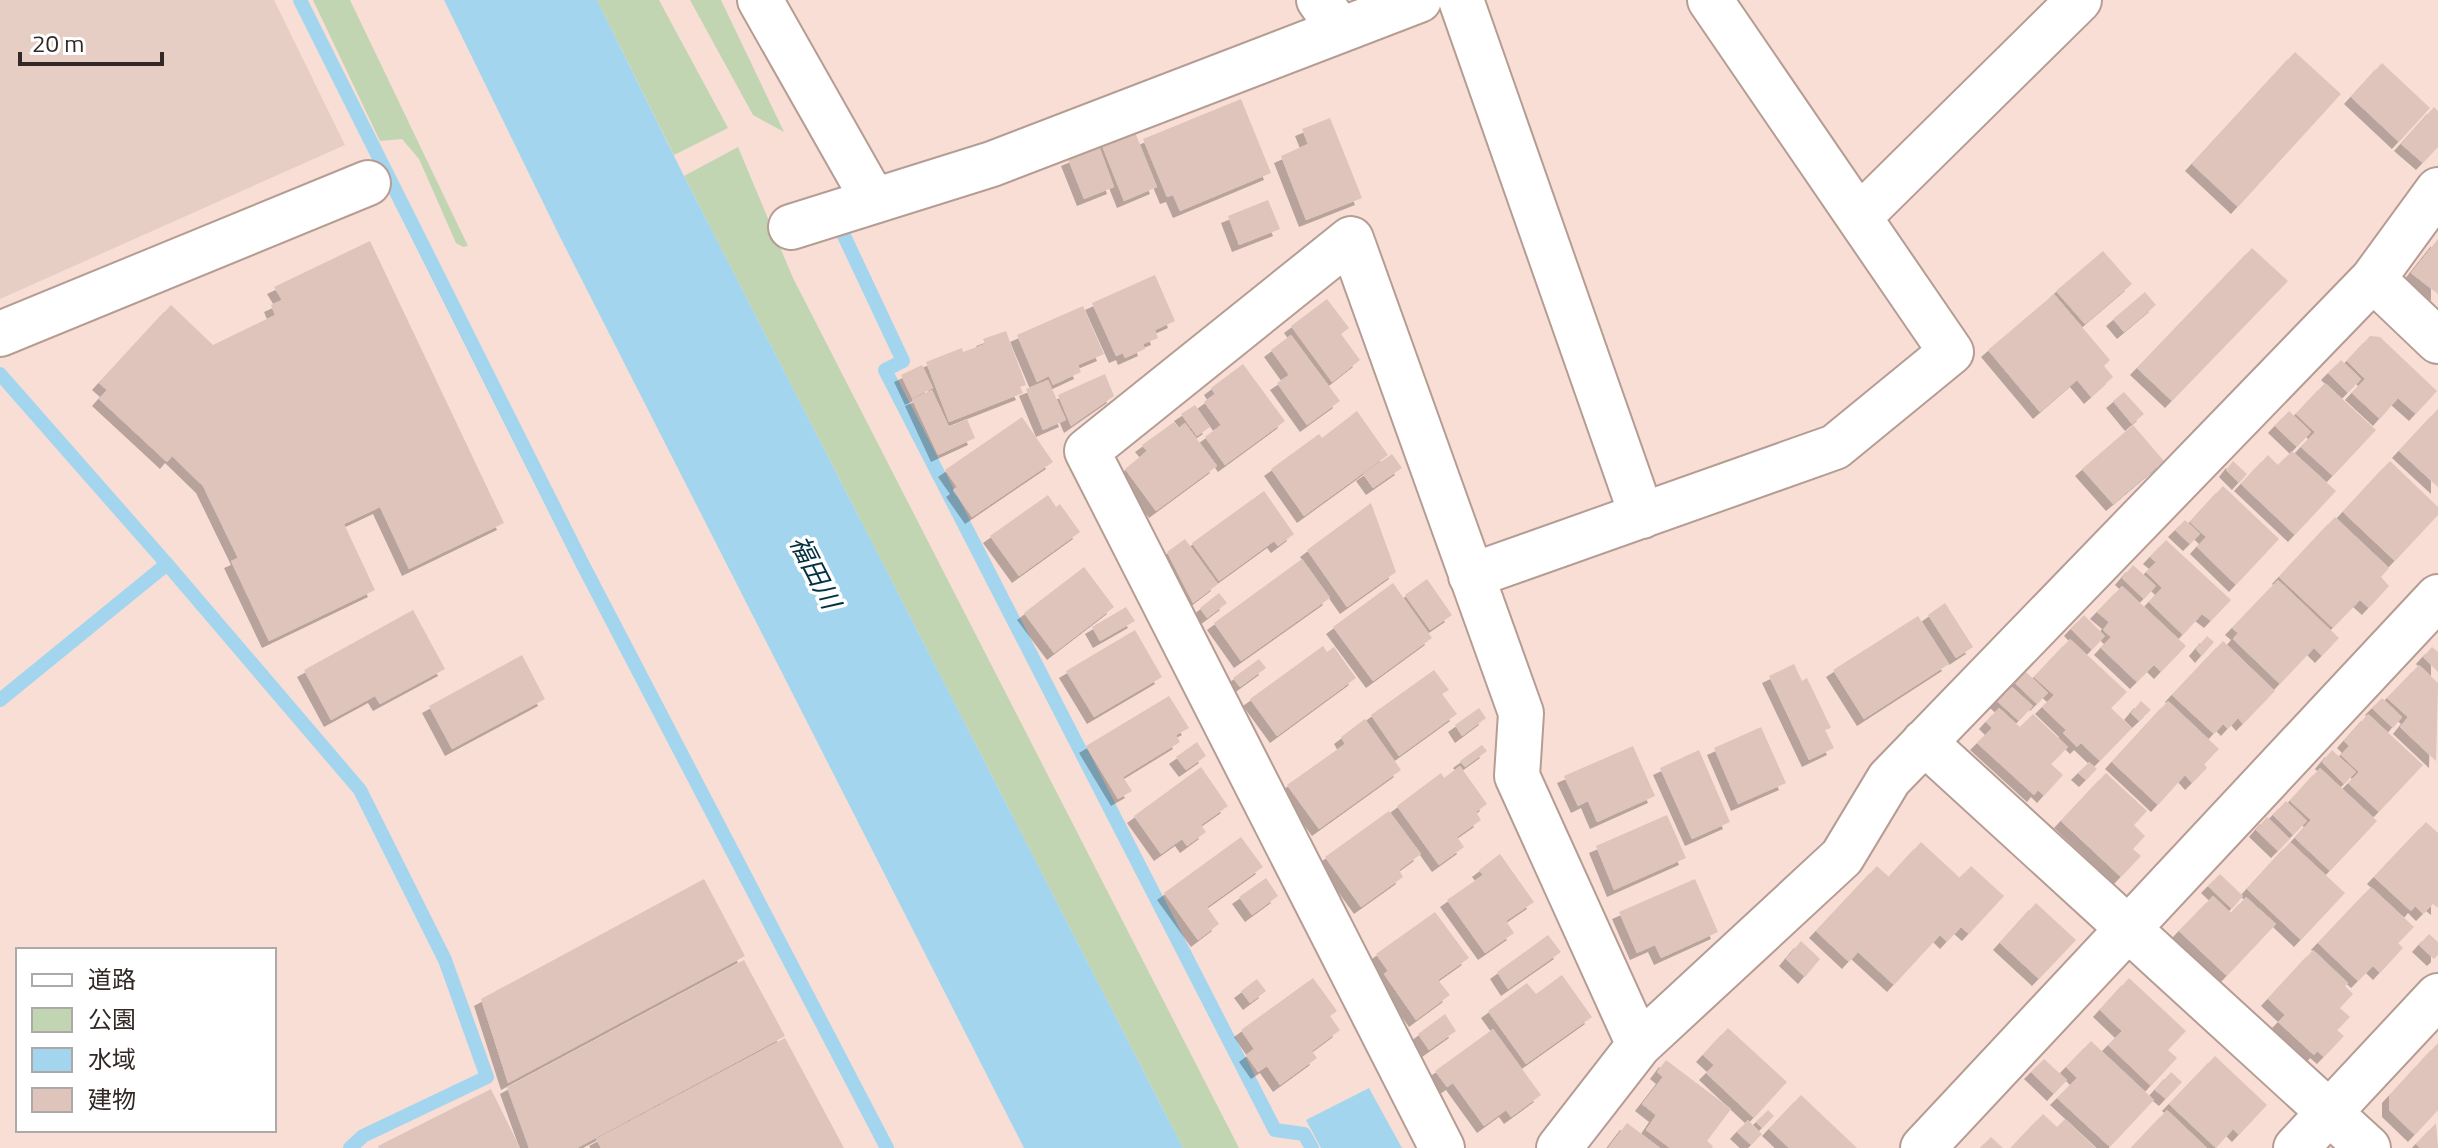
<svg xmlns="http://www.w3.org/2000/svg" width="2438" height="1148" font-family="'Titillium Web','Noto Sans JP',sans-serif">
  <defs>
    <filter id="shadow"><feDropShadow dx="-7" dy="7" stdDeviation="0" flood-color="#0004"/></filter>
  </defs>
  <rect width="100%" height="100%" fill="#f9ded5"/>
  <!-- industrial -->
  <path fill="#e6cec5" d="M0,0H274L345,145L0,299Z"/>
  <!-- green -->
  <path fill="#c1d5b3" d="M313,0H350L468,246L463,247L456,243L419,159L402,139L380,141Z
    M597,0H659L728,128L674,155Z
    M690,0H721L784,132L753,115Z
    M738,147L793,278L1239,1148H1183L684,176Z"/>
  <!-- water -->
  <path fill="#a3d6ee" d="M444,0H597L684,176L1183,1148H1024L560,237Z
    M1369,1088L1402,1148H1321L1306,1120Z"/>
  <g fill="none" stroke-linecap="round" stroke-linejoin="round">
    <!-- stream -->
    <path stroke="#a3d6ee" stroke-width="14" d="M300,0L583,565L887,1148
      M838,223L903,361L885,370L1275,1130L1304,1134L1312,1148
      M0,374L167,564L360,790L445,960L487,1077L363,1136L350,1148
      M0,700L167,564"/>
  </g>
  <!-- building -->
  <path fill="#dec4bb" filter="url(#shadow)" d="M2295,52L2341,94L2238,207L2192,164Z
    M2382,63L2430,108L2399,142L2351,97Z
    M1241,99L1271,173L1180,211L1173,195L1167,197L1143,139Z
    M2434,107L2438,111V147L2423,163L2401,144Z
    M1330,118L1362,198L1306,220L1281,156L1308,144L1302,129Z
    M1132,125L1157,187L1124,201L1099,138Z
    M1099,146L1114,187L1084,199L1068,159Z
    M1268,200L1280,229L1239,245L1228,216Z
    M2438,239V294L2411,273Z
    M370,241L504,523L409,569L380,507L344,524L375,590L269,641L231,561L238,558L203,486L172,456L167,462L99,399L107,390L99,383L171,305L213,345L275,315L271,305L282,300L274,287Z
    M2252,248L2288,281L2172,401L2137,368Z
    M2103,251L2132,284L2085,324L2056,291Z
    M1155,275L1175,321L1155,330L1158,338L1143,344L1145,349L1125,358L1123,353L1116,356L1092,303Z
    M2145,292L2156,305L2124,332L2113,319Z
    M2054,294L2110,360L2104,366L2113,377L2091,397L2077,380L2040,412L1988,350Z
    M1327,299L1349,328L1341,334L1360,360L1332,382L1291,326Z
    M1083,306L1104,354L1078,365L1081,372L1053,385L1049,376L1037,382L1017,335Z
    M1006,331L1026,385L1020,387L1023,393L949,422L926,362L962,348L963,352L985,344L983,339Z
    M1291,335L1340,401L1307,425L1277,383L1289,375L1271,350Z
    M2370,336L2380,337L2437,391L2416,414L2398,398L2380,419L2352,393L2365,379L2347,361Z
    M2341,360L2361,379L2348,393L2328,373Z
    M1243,364L1285,421L1225,465L1205,437L1221,425L1204,402L1215,394L1211,388Z
    M922,365L933,388L912,398L901,375Z
    M1105,374L1114,396L1071,426L1058,395Z
    M1048,380L1066,420L1043,430L1026,389Z
    M2325,383L2376,430L2333,476L2301,447L2315,432L2296,414Z
    M932,390L949,427L967,419L975,438L938,455L912,399Z
    M2124,392L2144,414L2132,424L2113,401Z
    M1195,405L1210,427L1197,436L1181,414Z
    M2438,409V487L2399,451Z
    M1357,411L1388,455L1304,516L1271,469L1319,434L1322,438Z
    M2289,411L2311,432L2297,447L2275,426Z
    M1022,417L1053,462L972,517L953,490L957,487L945,470Z
    M1174,422L1179,428L1185,423L1217,466L1156,511L1125,469L1147,451L1142,445Z
    M2133,425L2164,461L2113,504L2082,469Z
    M2292,451L2336,491L2295,535L2241,484L2268,455L2278,465Z
    M1392,454L1402,468L1373,488L1363,474Z
    M2233,461L2247,474L2239,483L2226,470Z
    M2390,461L2438,507V515L2395,561L2343,512Z
    M2223,486L2279,539L2236,585L2197,547L2206,537L2190,522Z
    M1264,491L1294,534L1278,546L1274,541L1219,581L1192,543Z
    M1048,495L1056,507L1060,504L1080,532L1019,576L990,536Z
    M1371,503L1396,572L1347,607L1307,550Z
    M2335,517L2389,568L2381,577L2389,586L2369,608L2360,600L2333,628L2279,577Z
    M2185,520L2200,534L2190,544L2175,530Z
    M1185,539L1218,584L1193,603L1167,552Z
    M2166,540L2231,600L2211,621L2202,614L2183,635L2149,602L2162,588L2146,572L2156,562L2150,557Z
    M1302,559L1330,598L1241,661L1214,623Z
    M2133,565L2156,586L2144,599L2122,578Z
    M1084,567L1114,607L1054,653L1024,613Z
    M1427,579L1452,615L1430,630L1405,595Z
    M2278,580L2339,638L2322,656L2314,648L2280,684L2233,639L2238,633L2232,628Z
    M1393,583L1432,638L1373,681L1333,627Z
    M2122,586L2186,646L2161,672L2154,665L2137,682L2101,648L2111,637L2103,630L2109,622L2097,612Z
    M1219,593L1227,603L1207,618L1200,608Z
    M1945,603L1973,647L1956,658L1928,615Z
    M1126,607L1135,621L1100,641L1092,627Z
    M413,610L445,669L380,704L375,696L331,720L304,670Z
    M2084,615L2105,636L2092,650L2071,629Z
    M1918,616L1949,664L1864,719L1833,670Z
    M1135,630L1162,677L1094,717L1066,671Z
    M2207,636L2214,642L2202,656L2196,649Z
    M2070,639L2127,692L2111,708L2132,728L2100,761L2081,743L2077,747L2063,733L2066,730L2042,707L2054,695L2034,677Z
    M2223,641L2275,691L2243,724L2238,718L2228,729L2223,724L2214,734L2172,695Z
    M1323,646L1327,652L1334,647L1356,678L1277,736L1250,699Z
    M2432,647L2438,652V672L2423,657Z
    M522,655L545,699L452,749L429,706Z
    M1259,659L1266,668L1240,687L1233,678Z
    M1794,664L1802,681L1807,678L1831,728L1825,730L1834,748L1809,760L1769,676Z
    M2419,665L2438,683L2436,761L2400,727L2408,717L2387,698Z
    M1434,670L1449,690L1442,694L1457,714L1399,756L1371,715Z
    M2026,672L2048,693L2037,704L2015,683Z
    M2012,687L2033,706L2019,721L1997,701Z
    M1169,696L1189,728L1176,735L1180,742L1123,777L1132,791L1118,799L1086,746Z
    M2382,698L2402,717L2393,728L2372,708Z
    M2141,701L2151,710L2139,721L2131,713Z
    M2168,701L2219,749L2204,764L2207,768L2192,783L2185,775L2158,805L2112,762Z
    M1479,708L1486,718L1462,736L1455,725Z
    M1999,708L2020,727L2033,714L2068,747L2051,764L2063,775L2044,796L2038,790L2034,795L1977,743L1992,728L1986,722Z
    M2368,714L2423,765L2379,812L2348,783L2359,772L2341,755L2349,746L2344,741Z
    M1365,719L1401,770L1319,829L1287,785L1345,744L1341,737Z
    M1761,727L1786,783L1738,804L1714,748Z
    M1197,742L1206,756L1186,770L1176,757Z
    M1482,745L1487,751L1465,767L1460,761Z
    M1633,746L1655,796L1597,822L1588,801L1578,806L1564,776Z
    M1699,750L1730,822L1692,839L1660,768Z
    M2332,750L2356,772L2344,784L2322,762Z
    M2089,762L2097,769L2086,780L2078,773Z
    M1460,766L1487,804L1476,812L1481,820L1457,837L1464,847L1439,865L1397,806L1441,773L1444,778Z
    M1201,767L1228,806L1201,825L1206,832L1187,846L1182,839L1161,854L1134,816Z
    M2320,768L2377,821L2330,871L2295,838L2311,820L2290,801Z
    M2106,773L2147,811L2134,825L2145,836L2133,849L2141,856L2121,877L2061,821Z
    M2286,801L2307,821L2293,835L2273,815Z
    M1389,811L1421,854L1399,870L1403,877L1361,907L1325,857Z
    M1667,815L1686,858L1614,890L1596,846Z
    M2267,817L2290,839L2278,851L2256,830Z
    M2426,822L2438,833V908L2433,904L2423,914L2415,906L2411,911L2374,877Z
    M1241,837L1263,867L1207,907L1219,924L1198,940L1164,893Z
    M1921,842L1960,878L1971,866L2004,896L1969,934L1961,927L1947,942L1940,935L1894,985L1858,952L1849,962L1816,931L1877,866L1889,877Z
    M2290,842L2345,893L2301,940L2247,889Z
    M1500,854L1534,902L1506,921L1514,933L1485,953L1447,900L1483,875L1479,870Z
    M2220,874L2243,896L2232,909L2208,886Z
    M1266,878L1278,896L1252,915L1239,897Z
    M704,879L745,956L508,1083L481,999Z
    M1695,879L1718,932L1661,958L1655,945L1637,953L1619,912Z
    M2371,887L2414,927L2398,943L2403,948L2380,973L2373,966L2358,981L2318,943Z
    M2213,896L2231,913L2246,897L2276,924L2227,976L2179,931Z
    M2036,903L2076,940L2039,979L2000,943Z
    M1435,912L1469,958L1438,980L1450,995L1416,1020L1384,974L1388,971L1376,954Z
    M2429,934L2438,942V955L2434,959L2419,945Z
    M1548,935L1561,952L1508,989L1497,972Z
    M1801,941L1820,959L1805,977L1786,959Z
    M2313,950L2348,983L2345,986L2353,994L2340,1008L2350,1017L2337,1030L2344,1036L2324,1057L2317,1051L2314,1055L2278,1022L2285,1015L2268,999Z
    M744,960L785,1036L577,1148H529L507,1087Z
    M1562,975L1592,1017L1526,1064L1488,1011L1527,983L1536,994Z
    M1313,978L1337,1011L1330,1016L1340,1030L1312,1051L1317,1058L1280,1085L1267,1066L1258,1072L1246,1055L1254,1049L1241,1030Z
    M2129,978L2186,1031L2168,1050L2177,1058L2151,1086L2108,1045L2122,1031L2100,1010Z
    M1257,979L1266,991L1250,1003L1241,991Z
    M1445,1014L1456,1031L1429,1050L1418,1034Z
    M1728,1028L1787,1082L1754,1118L1706,1073L1714,1065L1703,1055Z
    M1493,1029L1541,1095L1511,1117L1506,1110L1484,1126L1453,1083L1447,1087L1435,1071Z
    M785,1038L844,1148H601L596,1139Z
    M2091,1041L2154,1100L2110,1147L2057,1098L2077,1078L2066,1067Z
    M2438,1043V1110L2415,1135L2389,1110V1096Z
    M2215,1056L2267,1105L2239,1135L2233,1129L2216,1148L2169,1104Z
    M2044,1059L2067,1080L2054,1094L2031,1072Z
    M1666,1060L1731,1109L1707,1141L1713,1146L1712,1148H1670L1646,1130L1656,1115L1642,1104L1663,1077L1657,1072Z
    M2171,1072L2182,1082L2166,1099L2155,1090Z
    M491,1089L520,1148H379L378,1146Z
    M1801,1095L1857,1148H1789L1769,1129Z
    M1768,1110L1774,1116L1762,1128L1756,1122Z
    M2167,1110L2207,1148H2131Z
    M2043,1114L2057,1127L2065,1119L2096,1148H2011Z
    M1748,1120L1762,1134L1751,1145L1737,1132Z
    M1627,1123L1660,1148H1608Z
    M2436,1123L2438,1148H2420L2416,1144Z
    M1991,1137L2003,1148H1980Z"/>
  <g fill="none" stroke-linecap="round" stroke-linejoin="round">
    <defs>
      <path id="minor" d="M760,0L874,201
        M1319,0L1340,30
        M1461,0L1642,516
        M1859,217L2079,0
        M791,227L992,164L1419,0
        M2373,279L2438,190
        M0,334L368,183
        M1471,576L1835,447L1951,352L1710,0
        M1924,742L2368,1148
        M1442,1148L1087,451L1351,239L1521,713L1517,776L1639,1045
        M1559,1148L1639,1045L1842,857L1889,779L2373,279L2438,341
        M1923,1148L2438,597
        M2296,1148L2438,996"/>
    </defs>
    <!-- minor casing -->
    <use href="#minor" stroke="#b59d94" stroke-width="48"/>
    <!-- minor -->
    <use href="#minor" stroke="#fff" stroke-width="44"/>
  </g>
  <g text-anchor="middle" stroke-width="7" stroke-linejoin="round" paint-order="stroke">
    <!-- water labels -->
    <g font-size="26" font-style="italic" fill="#033141" stroke="#fff">
      <text transform="translate(815 572) rotate(63)" y="9">福田川</text>
    </g>
  </g>
  <!-- legend -->
  <rect x="16" y="948" width="260" height="184" fill="#ffffff" stroke="#ada9a8" stroke-width="2"/>
  <rect x="32" y="974" width="40" height="12" fill="#ffffff" stroke="#ada9a8" stroke-width="2"/>
  <text x="88" y="988" font-size="24" fill="#322825">道路</text>
  <rect x="32" y="1008" width="40" height="24" fill="#c1d5b3" stroke="#ada9a8" stroke-width="2"/>
  <text x="88" y="1028" font-size="24" fill="#322825">公園</text>
  <rect x="32" y="1048" width="40" height="24" fill="#a3d6ee" stroke="#ada9a8" stroke-width="2"/>
  <text x="88" y="1068" font-size="24" fill="#322825">水域</text>
  <rect x="32" y="1088" width="40" height="24" fill="#dec4bb" stroke="#ada9a8" stroke-width="2"/>
  <text x="88" y="1108" font-size="24" fill="#322825">建物</text>
  <!-- scale -->
  <path d="M20 52v12h142v-12" fill="none" stroke="#322825" stroke-width="4"/>
  <text x="32" y="52" font-size="24" fill="#322825" stroke="#ffffff" stroke-width="6" paint-order="stroke">20 m</text>
</svg>
